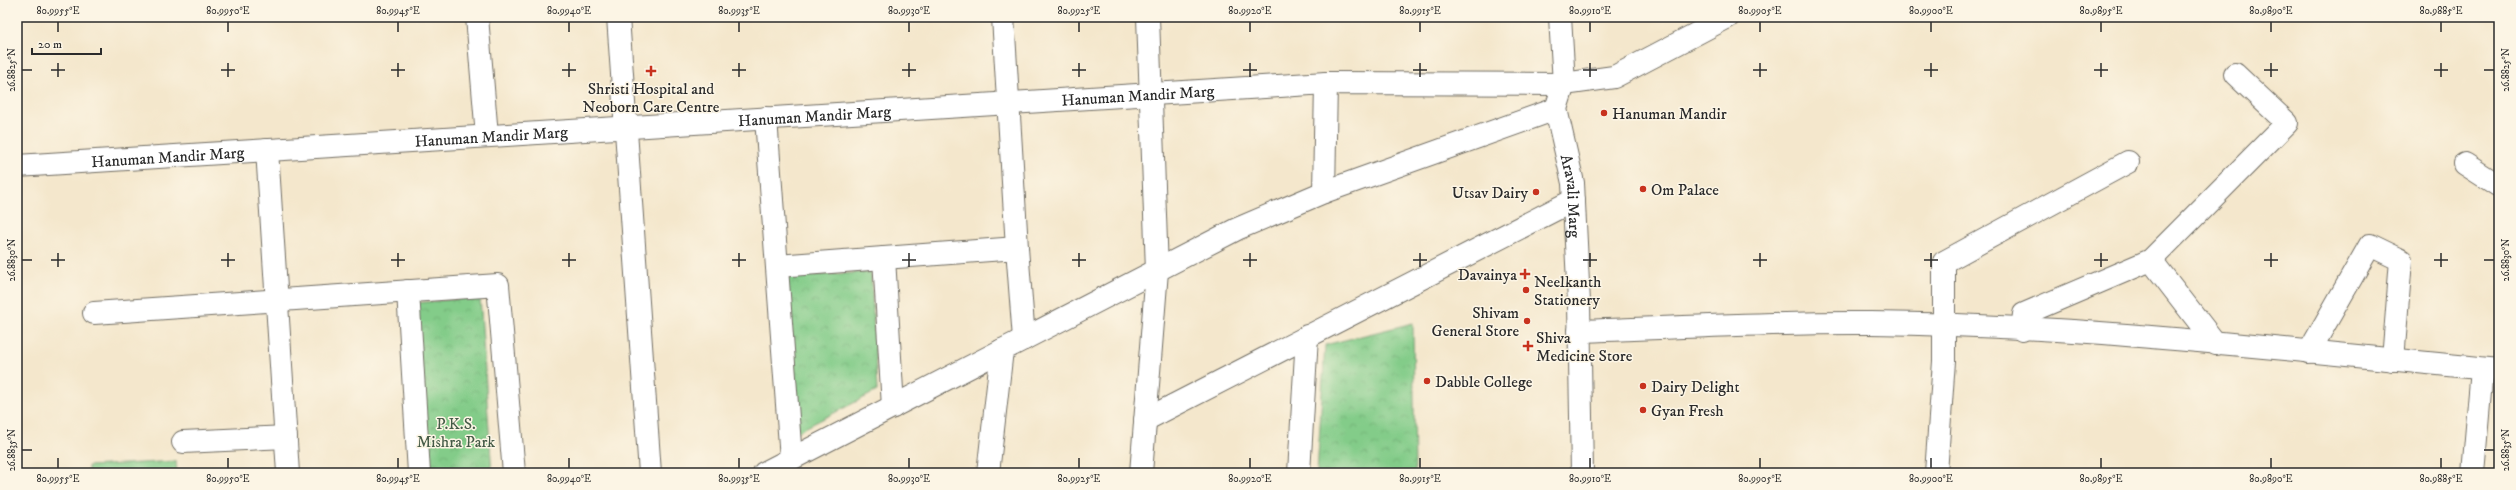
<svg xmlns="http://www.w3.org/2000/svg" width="2516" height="490" font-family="'IM FELL DW Pica',serif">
  <defs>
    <pattern id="park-crowns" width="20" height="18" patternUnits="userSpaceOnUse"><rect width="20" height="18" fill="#83cc89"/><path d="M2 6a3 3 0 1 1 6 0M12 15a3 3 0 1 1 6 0" fill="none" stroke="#71af76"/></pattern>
  </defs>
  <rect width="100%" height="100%" fill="#fcf5e5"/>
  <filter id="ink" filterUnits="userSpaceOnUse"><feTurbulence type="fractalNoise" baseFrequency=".025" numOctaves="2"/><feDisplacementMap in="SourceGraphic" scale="8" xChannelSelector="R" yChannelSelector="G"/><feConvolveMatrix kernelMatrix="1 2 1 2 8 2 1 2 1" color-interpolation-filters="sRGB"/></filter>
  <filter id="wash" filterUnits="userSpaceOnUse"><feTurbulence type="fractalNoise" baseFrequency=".012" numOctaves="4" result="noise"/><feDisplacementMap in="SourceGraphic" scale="16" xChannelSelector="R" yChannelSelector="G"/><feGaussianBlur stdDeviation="0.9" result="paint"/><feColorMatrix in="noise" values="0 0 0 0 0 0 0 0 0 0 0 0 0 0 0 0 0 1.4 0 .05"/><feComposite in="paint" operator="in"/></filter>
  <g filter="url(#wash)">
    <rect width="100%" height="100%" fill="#f4e7cc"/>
    <!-- park -->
    <path fill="url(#park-crowns)" stroke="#577c5a" d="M871,272L877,391L793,434L785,277Z
      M480,297L492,473H426L415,303Z
      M1413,323L1415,473H1317L1325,345Z
      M176,461L177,473H88V466Z"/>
  </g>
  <g filter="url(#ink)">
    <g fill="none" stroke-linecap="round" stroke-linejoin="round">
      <defs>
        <g id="minor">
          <path d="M477,17L487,136"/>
          <path d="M618,17L650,473"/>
          <path d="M1003,17L1017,248"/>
          <path id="s1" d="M1560,17L1564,84L1556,109L1573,183L1579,303L1582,473"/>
          <path d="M766,118L791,459"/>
          <path d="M267,150L288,473"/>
          <path d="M2465,164L2499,186"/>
          <path id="s2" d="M17,166L1326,83L1564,84L1614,77L1728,17"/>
          <path d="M1324,192L1326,83"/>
          <path d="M884,258L893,407"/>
          <path d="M2151,260L2216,344"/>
          <path d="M777,266L1017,248L1024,339"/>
          <path d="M408,291L419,473"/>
          <path d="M94,313L498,285L514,473"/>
          <path d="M2022,330L2024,314L2151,260L2287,123L2235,74"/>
          <path d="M1579,331C1676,328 1774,322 1871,323C2081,325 2290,350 2499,370"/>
          <path d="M2309,352L2370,245L2401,260L2393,360"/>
          <path d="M1145,420L1574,200"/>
          <path d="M183,442L286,437"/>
          <path d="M764,473L1237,229L1324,192L1556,109"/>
          <path d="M988,473L1002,350"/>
          <path d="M1141,473L1157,271L1148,17"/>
          <path d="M1299,473L1307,336"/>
          <path d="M1936,473L1944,361V262L2128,162"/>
          <path d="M2473,473L2482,369"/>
        </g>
      </defs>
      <!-- minor casing -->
      <use href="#minor" stroke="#716d63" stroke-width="24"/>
      <!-- minor -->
      <use href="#minor" stroke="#fff" stroke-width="22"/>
    </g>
  </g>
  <!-- ticks -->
  <path fill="none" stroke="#2b2b2b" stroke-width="1.5" d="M58,22V32M228,22V32M398,22V32M569,22V32M739,22V32M909,22V32M1079,22V32M1250,22V32M1420,22V32M1590,22V32M1760,22V32M1931,22V32M2101,22V32M2271,22V32M2441,22V32M58,63V77M228,63V77M398,63V77M569,63V77M739,63V77M909,63V77M1079,63V77M1250,63V77M1420,63V77M1590,63V77M1760,63V77M1931,63V77M2101,63V77M2271,63V77M2441,63V77M22,70H32M51,70H65M221,70H235M391,70H405M562,70H576M732,70H746M902,70H916M1072,70H1086M1243,70H1257M1413,70H1427M1583,70H1597M1753,70H1767M1924,70H1938M2094,70H2108M2264,70H2278M2434,70H2448M2484,70H2494M58,253V267M228,253V267M398,253V267M569,253V267M739,253V267M909,253V267M1079,253V267M1250,253V267M1420,253V267M1590,253V267M1760,253V267M1931,253V267M2101,253V267M2271,253V267M2441,253V267M22,260H32M51,260H65M221,260H235M391,260H405M562,260H576M732,260H746M902,260H916M1072,260H1086M1243,260H1257M1413,260H1427M1583,260H1597M1753,260H1767M1924,260H1938M2094,260H2108M2264,260H2278M2434,260H2448M2484,260H2494M22,450H32M2484,450H2494M58,458V468M228,458V468M398,458V468M569,458V468M739,458V468M909,458V468M1079,458V468M1250,458V468M1420,458V468M1590,458V468M1760,458V468M1931,458V468M2101,458V468M2271,458V468M2441,458V468"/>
  <!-- markers -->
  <g fill="#c8321e" stroke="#fcf5e5" stroke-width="1.5">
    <path d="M649 65h4v4h4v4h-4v4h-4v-4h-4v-4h4z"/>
    <circle cx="1604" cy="113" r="4"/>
    <circle cx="1643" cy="189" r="4"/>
    <circle cx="1536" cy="192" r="4"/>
    <path d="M1523 268h4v4h4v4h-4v4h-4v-4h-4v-4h4z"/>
    <circle cx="1526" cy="290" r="4"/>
    <circle cx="1527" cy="321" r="4"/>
    <path d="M1526 340h4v4h4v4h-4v4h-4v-4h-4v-4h4z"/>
    <circle cx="1427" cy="381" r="4"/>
    <circle cx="1643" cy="386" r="4"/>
    <circle cx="1643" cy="410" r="4"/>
  </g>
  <g text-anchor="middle" stroke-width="3" stroke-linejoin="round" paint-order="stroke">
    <!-- poi labels -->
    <g font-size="16" fill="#2b2b2b" stroke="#fcf5e5" text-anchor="start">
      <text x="651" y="94" text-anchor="middle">Shristi Hospital and<tspan x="651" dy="18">Neoborn Care Centre</tspan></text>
      <text x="1612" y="119">Hanuman Mandir</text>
      <text x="1651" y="195">Om Palace</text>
      <text x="1528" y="198" text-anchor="end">Utsav Dairy</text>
      <text x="1517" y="280" text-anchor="end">Davainya</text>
      <text x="1534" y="287">Neelkanth<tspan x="1534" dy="18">Stationery</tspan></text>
      <text x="1519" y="318" text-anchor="end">Shivam<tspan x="1519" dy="18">General Store</tspan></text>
      <text x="1536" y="343">Shiva<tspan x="1536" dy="18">Medicine Store</tspan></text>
      <text x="1435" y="387">Dabble College</text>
      <text x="1651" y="392">Dairy Delight</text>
      <text x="1651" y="416">Gyan Fresh</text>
    </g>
    <!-- street labels -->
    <g font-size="16" fill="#2b2b2b" stroke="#fcf5e5">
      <text dy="6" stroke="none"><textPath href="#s2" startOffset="1123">Hanuman Mandir Marg</textPath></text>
      <text dy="6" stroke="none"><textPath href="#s2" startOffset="799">Hanuman Mandir Marg</textPath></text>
      <text dy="6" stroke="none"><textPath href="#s2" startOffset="475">Hanuman Mandir Marg</textPath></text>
      <text dy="6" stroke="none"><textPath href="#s2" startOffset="151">Hanuman Mandir Marg</textPath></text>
      <text dy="6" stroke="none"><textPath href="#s1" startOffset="182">Aravali Marg</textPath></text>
    </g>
    <!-- park labels -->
    <g font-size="16" fill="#455b47" stroke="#fcf5e5">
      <text x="456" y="429">P.K.S.<tspan x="456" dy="18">Mishra Park</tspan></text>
    </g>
  </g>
  <!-- margin -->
  <rect width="2516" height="490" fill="none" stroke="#fcf5e5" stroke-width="44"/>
  <!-- scale -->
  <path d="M32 48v6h69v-6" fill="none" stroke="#2b2b2b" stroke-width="2"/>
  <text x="38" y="48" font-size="12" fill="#2b2b2b" stroke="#fcf5e5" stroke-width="3" paint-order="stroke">20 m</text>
  <rect x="22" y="22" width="2472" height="446" fill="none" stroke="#2b2b2b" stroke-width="1.5"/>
  <g font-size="10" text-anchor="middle" fill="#2b2b2b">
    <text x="58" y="14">80.9955°E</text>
    <text x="228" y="14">80.9950°E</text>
    <text x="398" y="14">80.9945°E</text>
    <text x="569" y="14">80.9940°E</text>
    <text x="739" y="14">80.9935°E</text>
    <text x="909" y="14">80.9930°E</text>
    <text x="1079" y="14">80.9925°E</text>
    <text x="1250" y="14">80.9920°E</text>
    <text x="1420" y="14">80.9915°E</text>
    <text x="1590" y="14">80.9910°E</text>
    <text x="1760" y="14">80.9905°E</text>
    <text x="1931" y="14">80.9900°E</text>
    <text x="2101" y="14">80.9895°E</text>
    <text x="2271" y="14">80.9890°E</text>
    <text x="2441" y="14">80.9885°E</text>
    <text transform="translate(2505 70) rotate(-90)" y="4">26.8825°N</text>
    <text transform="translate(11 70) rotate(-90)" y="4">26.8825°N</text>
    <text transform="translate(2505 260) rotate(-90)" y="4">26.8830°N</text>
    <text transform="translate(11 260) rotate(-90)" y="4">26.8830°N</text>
    <text transform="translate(2505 450) rotate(-90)" y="4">26.8835°N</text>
    <text transform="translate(11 450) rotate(-90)" y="4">26.8835°N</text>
    <text x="58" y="482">80.9955°E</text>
    <text x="228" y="482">80.9950°E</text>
    <text x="398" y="482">80.9945°E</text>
    <text x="569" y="482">80.9940°E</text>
    <text x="739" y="482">80.9935°E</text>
    <text x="909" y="482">80.9930°E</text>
    <text x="1079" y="482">80.9925°E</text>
    <text x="1250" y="482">80.9920°E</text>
    <text x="1420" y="482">80.9915°E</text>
    <text x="1590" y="482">80.9910°E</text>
    <text x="1760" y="482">80.9905°E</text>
    <text x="1931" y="482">80.9900°E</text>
    <text x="2101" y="482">80.9895°E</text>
    <text x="2271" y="482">80.9890°E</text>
    <text x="2441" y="482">80.9885°E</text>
  </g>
</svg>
